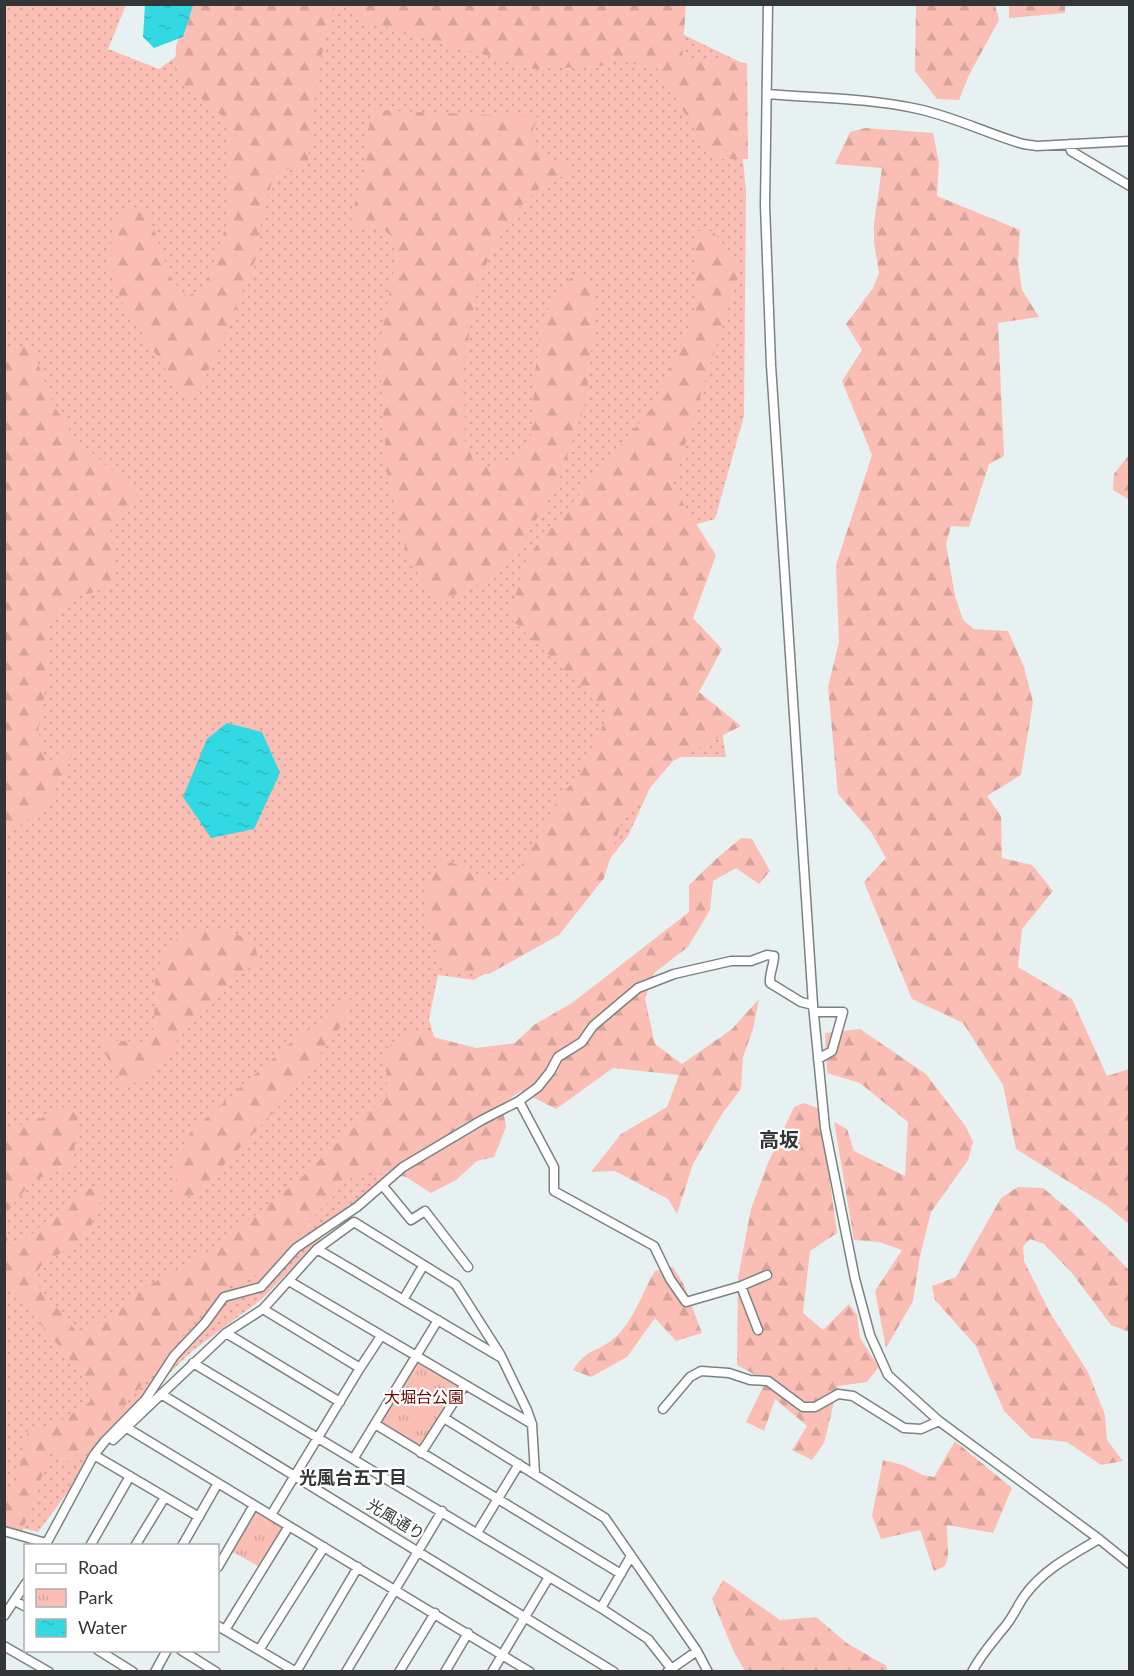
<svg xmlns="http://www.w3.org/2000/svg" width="1134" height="1676" font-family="Lato,'Noto Sans JP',sans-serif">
  <defs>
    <pattern id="grass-dots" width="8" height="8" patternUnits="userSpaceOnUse" patternTransform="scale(1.5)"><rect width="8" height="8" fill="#fabeb4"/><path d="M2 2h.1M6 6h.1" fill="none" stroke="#d7a49b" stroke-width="1.8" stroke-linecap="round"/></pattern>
    <pattern id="forest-firs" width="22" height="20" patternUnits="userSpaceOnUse" patternTransform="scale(1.5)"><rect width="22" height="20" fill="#fabeb4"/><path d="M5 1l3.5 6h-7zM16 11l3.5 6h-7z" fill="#d7a49b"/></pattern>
    <pattern id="park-tufts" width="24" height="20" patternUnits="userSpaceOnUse" patternTransform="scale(1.5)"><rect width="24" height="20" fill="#fabeb4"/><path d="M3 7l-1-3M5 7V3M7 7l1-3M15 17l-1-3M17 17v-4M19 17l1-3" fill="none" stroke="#d7a49b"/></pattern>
    <pattern id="water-ripples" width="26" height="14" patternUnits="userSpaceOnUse" patternTransform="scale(1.5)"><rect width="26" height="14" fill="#32d9e2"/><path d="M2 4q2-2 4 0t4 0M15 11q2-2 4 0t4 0" fill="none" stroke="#2dbbc2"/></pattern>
  </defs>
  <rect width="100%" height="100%" fill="#e8f1f1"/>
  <!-- grass -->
  <path fill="url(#grass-dots)" d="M5,5H126L108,49L159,69L185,50L207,5H670L676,31L742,63L737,101L746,191L744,416L715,519L681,529L672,676L718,707L726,757H664L628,836L552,932L474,980L438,975L429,1019L458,1123L358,1201L262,1299L191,1352L120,1422L38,1532L5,1524Z"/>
  <!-- forest -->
  <path fill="url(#forest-firs)" d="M190,5H334L318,70L307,169L291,168L275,173L264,206L256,258L219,349L198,391L186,395L168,373L122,302L109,267L113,225L122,210L134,207L148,212L171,279L187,297L206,285L228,220L227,120L175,77L176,46Z
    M351,5H686L682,60L747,63L748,159H713L657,68L612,60L602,66L534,69L369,22Z
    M916,5H995L999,20L969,75L959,100L937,99L915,71Z
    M1009,5H1065V13L1009,18Z
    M372,110L538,117C530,135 530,140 540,157L566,162L572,171L536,190L509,219L478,281L464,365L465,440L474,462L489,466L514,459L531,435L535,373L542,320L566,282L577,274L585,276L592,289L594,321L586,401L557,486L520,546L480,584L439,602L408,559L387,473L379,347L396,258L391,236L383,229L353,227L351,216L366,170V144Z
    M865,128L933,133L939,163L937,196L1020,230L1018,262L1022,290L1039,317L998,323L1004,456L989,464L969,527L951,526L946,544L955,596L963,620L974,629L1008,631L1024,667L1033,702L1021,775L987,796L1001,816L1002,858L1032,865L1053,891L1022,929L1018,967L1072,999L1107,1076L1129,1069V1224L1106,1205L1016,1149L1003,1085L963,1023L912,999L864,882L886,858L871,832L838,794L828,687L839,642L836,565L872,455L842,381L862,350L846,324L873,288L879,273L874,243V223L882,168L835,164L850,132Z
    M695,231H713L741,268L672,486L716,555L693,618L722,649L699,692L741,726L673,761L654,783L621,824L604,878L559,935L489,974L443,973L424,913L428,884L442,858L507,887L540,836L557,800L579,775L609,713L509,617L527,557L655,404L696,309Z
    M31,344L53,404L75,437L137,494L110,522L115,586L73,598L49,627L48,676L38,731L46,762L74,750L51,799L5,839V354Z
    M1129,455L1130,499H1128L1113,490L1114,474Z
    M741,838L752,839L770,871L759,884L736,868L713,881L710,910L688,947L654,973L645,999L655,1044L682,1064L732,1029L759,999L753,1029L743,1057L741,1089L722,1114L693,1164L677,1214L668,1199L615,1171L591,1172L621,1134L667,1107L679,1075L613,1068L556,1109L521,1091L502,1104L506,1127L494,1157L477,1161L456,1180L431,1193L406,1177L388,1172L351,1178L260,1273L221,1290L75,1465L51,1451L22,1532L5,1527V1493L13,1494L28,1430L54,1425L90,1402V1383L5,1282L4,1230L10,1246L24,1241L83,1188L104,1190L88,1235L41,1266L32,1278L80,1336L146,1287L216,1247L300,1179L387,1095L386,1049L406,1030L476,1048L515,1043L534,1025L572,1003L689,912V885L716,859Z
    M200,928H225L254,943L259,961L219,991L147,1077L124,1088L98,1040L148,1042L154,1027L155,981L164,951L182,934Z
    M353,998L346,1020L285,1100L196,1194L176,1201V1159L190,1133L290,1043Z
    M860,1029L926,1074L966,1127L973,1142L968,1160L931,1212L920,1256L913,1301L886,1348L875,1291L902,1250L879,1242L854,1240L834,1122L847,1129L854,1151L905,1176L908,1122L860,1083L827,1073L825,1033Z
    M804,1103L820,1109L837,1233L810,1251L803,1313L823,1330L849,1304L857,1315L860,1338L879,1367L867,1382L838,1386L824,1443L812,1460L792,1450L807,1426L775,1399L764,1431L746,1422L766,1381L737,1365L738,1278L751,1209L768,1163L794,1107Z
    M57,1105L78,1114L73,1164L32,1181L8,1211L5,1225V1130L42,1118Z
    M1018,1187L1043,1188L1074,1214L1129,1270V1332L1111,1325L1072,1273L1044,1244L1030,1239L1023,1246L1024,1261L1050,1313L1088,1372L1105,1415L1107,1440L1123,1461L1101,1465L1067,1442L1031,1438L1004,1411L976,1346L935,1300L932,1286L956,1277L1001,1198Z
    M673,1267L684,1285L702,1333L676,1341L655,1318L627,1357L591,1377L573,1370C587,1348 596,1353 613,1339C632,1325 643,1291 655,1271Z
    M955,1441L1012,1488L993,1533L947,1525L948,1556L945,1566L934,1571L920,1530L881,1539L872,1516L883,1460L903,1465L923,1475L934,1477Z
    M723,1580L780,1620L816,1617L848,1644L887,1666L886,1671H745L734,1652L712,1599Z"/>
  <!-- park -->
  <path fill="url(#park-tufts)" d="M416,1356L464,1386L421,1453L375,1424Z
    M254,1505L289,1526L263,1569L228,1549Z"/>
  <!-- water -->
  <path fill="url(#water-ripples)" d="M145,5H193L183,37L154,48L143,37Z
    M227,723L262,732L280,773L254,829L211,838L183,797L207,739Z"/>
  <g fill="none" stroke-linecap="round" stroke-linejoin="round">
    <defs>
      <path id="minor" d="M768,4L765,205L771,365L813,1005L825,1128L855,1279L870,1335L888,1375L939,1421L1099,1539L1130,1564
        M767,94C817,98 869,98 918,109C955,117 988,134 1023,144L1037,146L1130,141
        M1069,144L1071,151L1130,186
        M814,1012H843L832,1051L818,1059
        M519,1101L554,1167V1191L654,1246L670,1279L686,1302L741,1286L767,1275
        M383,1186L411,1220L425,1211L468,1267
        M317,1249L500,1357
        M289,1281L532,1424
        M741,1286L758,1330
        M403,1300L423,1266
        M263,1309L360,1368
        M226,1333L340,1402
        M193,1363L601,1608L648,1639L674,1672
        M161,1394L614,1672
        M663,1409L690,1377L701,1371L729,1373L750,1380L768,1381L803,1407H815L838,1394L853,1396L904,1428L921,1429L939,1421
        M444,1418L605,1518L697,1651L708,1672
        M375,1424L621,1574
        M127,1428L530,1672
        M113,1440L226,1333L263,1309L317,1249L354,1222L456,1285L500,1354L527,1410L532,1424L535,1474
        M421,1453L464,1386
        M94,1455L199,1517
        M354,1458L438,1320
        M271,1515L360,1368L381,1336
        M4,1531L46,1543
        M477,1533L519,1464
        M45,1546L94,1455L105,1441L146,1399L174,1356L205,1323L224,1297L261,1287L296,1248L357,1207L403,1167L482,1120L519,1101L538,1087L550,1072L558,1057L582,1042L593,1026L638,988L674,974L731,961H751L767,955L774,956C774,966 769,972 770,983L801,1002L813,1005
        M90,1546L130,1476
        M135,1546L165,1497
        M182,1546L218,1483
        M218,1567L254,1505
        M15,1601L26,1607
        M601,1608L631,1556
        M4,1616L26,1583
        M218,1626L296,1672
        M225,1630L289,1526
        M4,1646L49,1672
        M98,1650L133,1672
        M181,1650L216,1672
        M259,1650L324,1547
        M155,1672L167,1650
        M296,1672L358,1567
        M346,1672L442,1511
        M399,1672L435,1613
        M445,1672L468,1633
        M492,1672L549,1577
        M667,1672L697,1651
        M972,1672C980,1656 991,1644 1002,1630C1012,1620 1017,1606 1025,1595C1044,1569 1072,1555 1099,1539"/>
    </defs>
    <!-- minor casing -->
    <use href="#minor" stroke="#7a8282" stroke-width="11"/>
    <!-- minor -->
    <use href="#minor" stroke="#fff" stroke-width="8"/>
  </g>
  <g text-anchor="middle" stroke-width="4.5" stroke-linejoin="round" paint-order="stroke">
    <!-- park labels -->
    <g font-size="16" fill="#650603" stroke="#fff">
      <text x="424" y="1403">大堀台公園</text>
    </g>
    <!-- street labels -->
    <g font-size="16" fill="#333637" stroke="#fff">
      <text transform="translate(396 1519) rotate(31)" y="6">光風通り</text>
    </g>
    <!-- neighbourhood labels -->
    <g font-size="18" font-weight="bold" fill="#333637" stroke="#fff">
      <text x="353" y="1484">光風台五丁目</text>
    </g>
    <!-- quarter labels -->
    <g font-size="20" font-weight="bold" fill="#333637" stroke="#fff">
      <text x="779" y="1147">高坂</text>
    </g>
  </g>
  <!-- border -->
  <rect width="1134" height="1676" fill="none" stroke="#333637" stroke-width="12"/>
  <!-- legend -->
  <rect x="24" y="1544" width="195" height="108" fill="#ffffff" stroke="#adafaf" stroke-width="1.5"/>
  <rect x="36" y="1564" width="30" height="9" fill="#ffffff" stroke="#adafaf" stroke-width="1.5"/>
  <text x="78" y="1574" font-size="18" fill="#333637">Road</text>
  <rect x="36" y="1589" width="30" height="18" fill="url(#park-tufts)" stroke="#adafaf" stroke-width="1.5"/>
  <text x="78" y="1604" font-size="18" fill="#333637">Park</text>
  <rect x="36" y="1619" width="30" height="18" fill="url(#water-ripples)" stroke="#adafaf" stroke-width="1.5"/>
  <text x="78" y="1634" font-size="18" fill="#333637">Water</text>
</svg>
